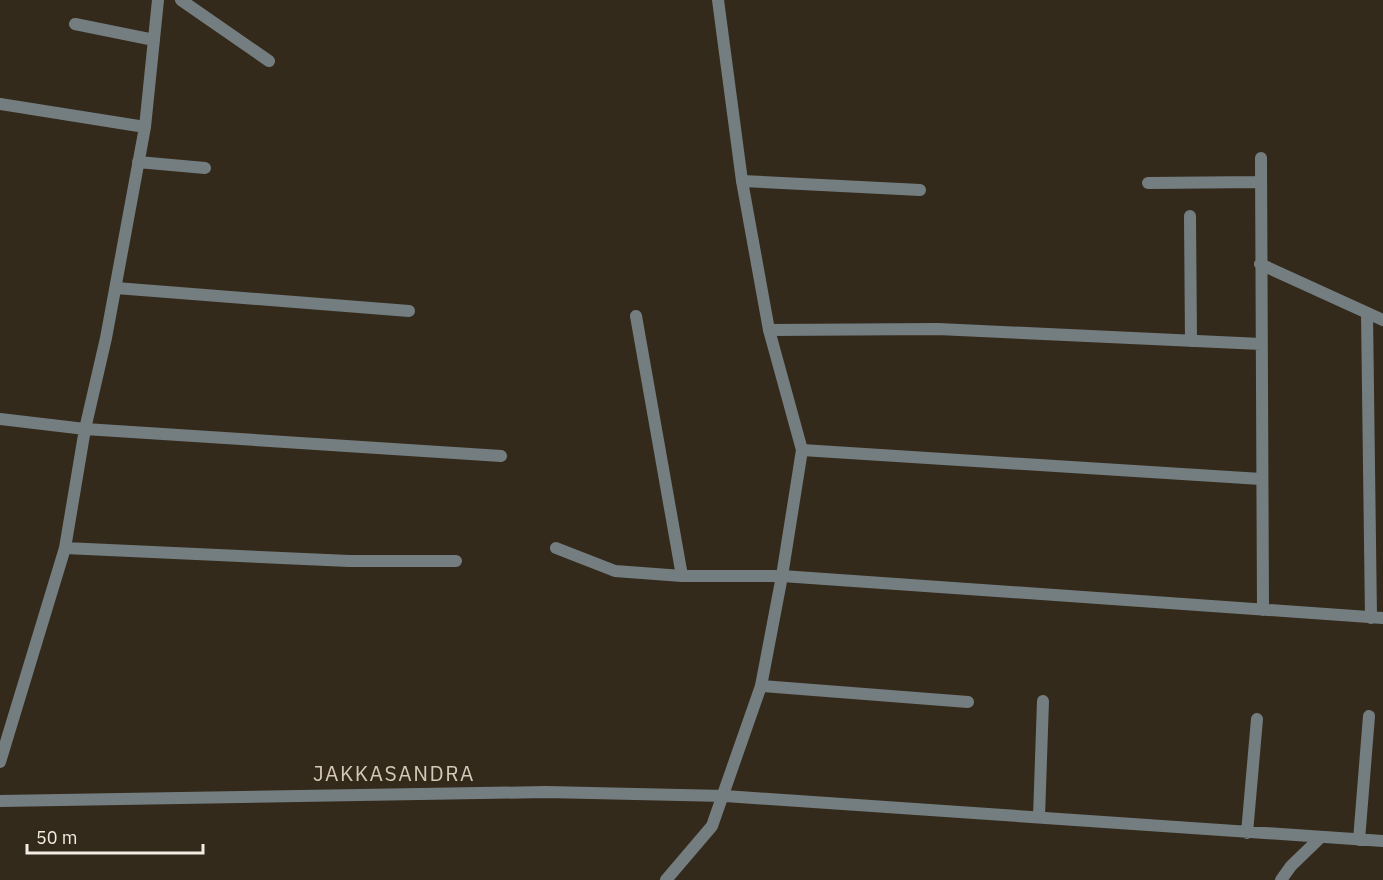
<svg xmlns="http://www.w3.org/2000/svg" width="1383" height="880" font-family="'IBM Plex Sans',sans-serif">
  <rect width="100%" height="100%" fill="#342a1c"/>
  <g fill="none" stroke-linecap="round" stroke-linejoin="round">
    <!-- minor -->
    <path stroke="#747e80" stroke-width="12" d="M181,0L269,61
      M75,24L154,40
      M0,104L145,127
      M1261,158L1263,610
      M138,162L205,168
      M742,181L920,190
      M1148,183L1261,182
      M1190,216L1191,341
      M1260,264L1383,320
      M116,288L409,311
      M1367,313L1371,618
      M636,316L682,576
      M769,330L938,329L1261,344
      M0,419L85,429L501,456
      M802,450L1261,479
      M65,548L349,561H456
      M556,548L615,571L682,576H782L1383,618
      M761,686L968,702
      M0,762L65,548L85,429L106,338L145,127L158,0
      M0,801L546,792L725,796L1383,841
      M1039,817L1043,701
      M1247,833L1257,719
      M1359,840L1369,716
      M1281,880L1291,866L1321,837"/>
    <!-- tertiary -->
    <path stroke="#747e80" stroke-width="12" d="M666,880L712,826L761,686L782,576L802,450L769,330L742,181L718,0"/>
  </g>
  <g text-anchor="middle" stroke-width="4.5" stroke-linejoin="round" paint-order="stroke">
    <!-- quarter labels -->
    <g font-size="21" letter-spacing="1.5" fill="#d4c8b6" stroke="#342a1c">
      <text x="394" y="781">JAKKASANDRA</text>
    </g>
  </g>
  <!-- scale -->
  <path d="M27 844v9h176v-9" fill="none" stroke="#f2ece2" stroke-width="3"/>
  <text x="36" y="844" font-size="18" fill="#f2ece2" stroke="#342a1c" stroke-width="4.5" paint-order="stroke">50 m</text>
</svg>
